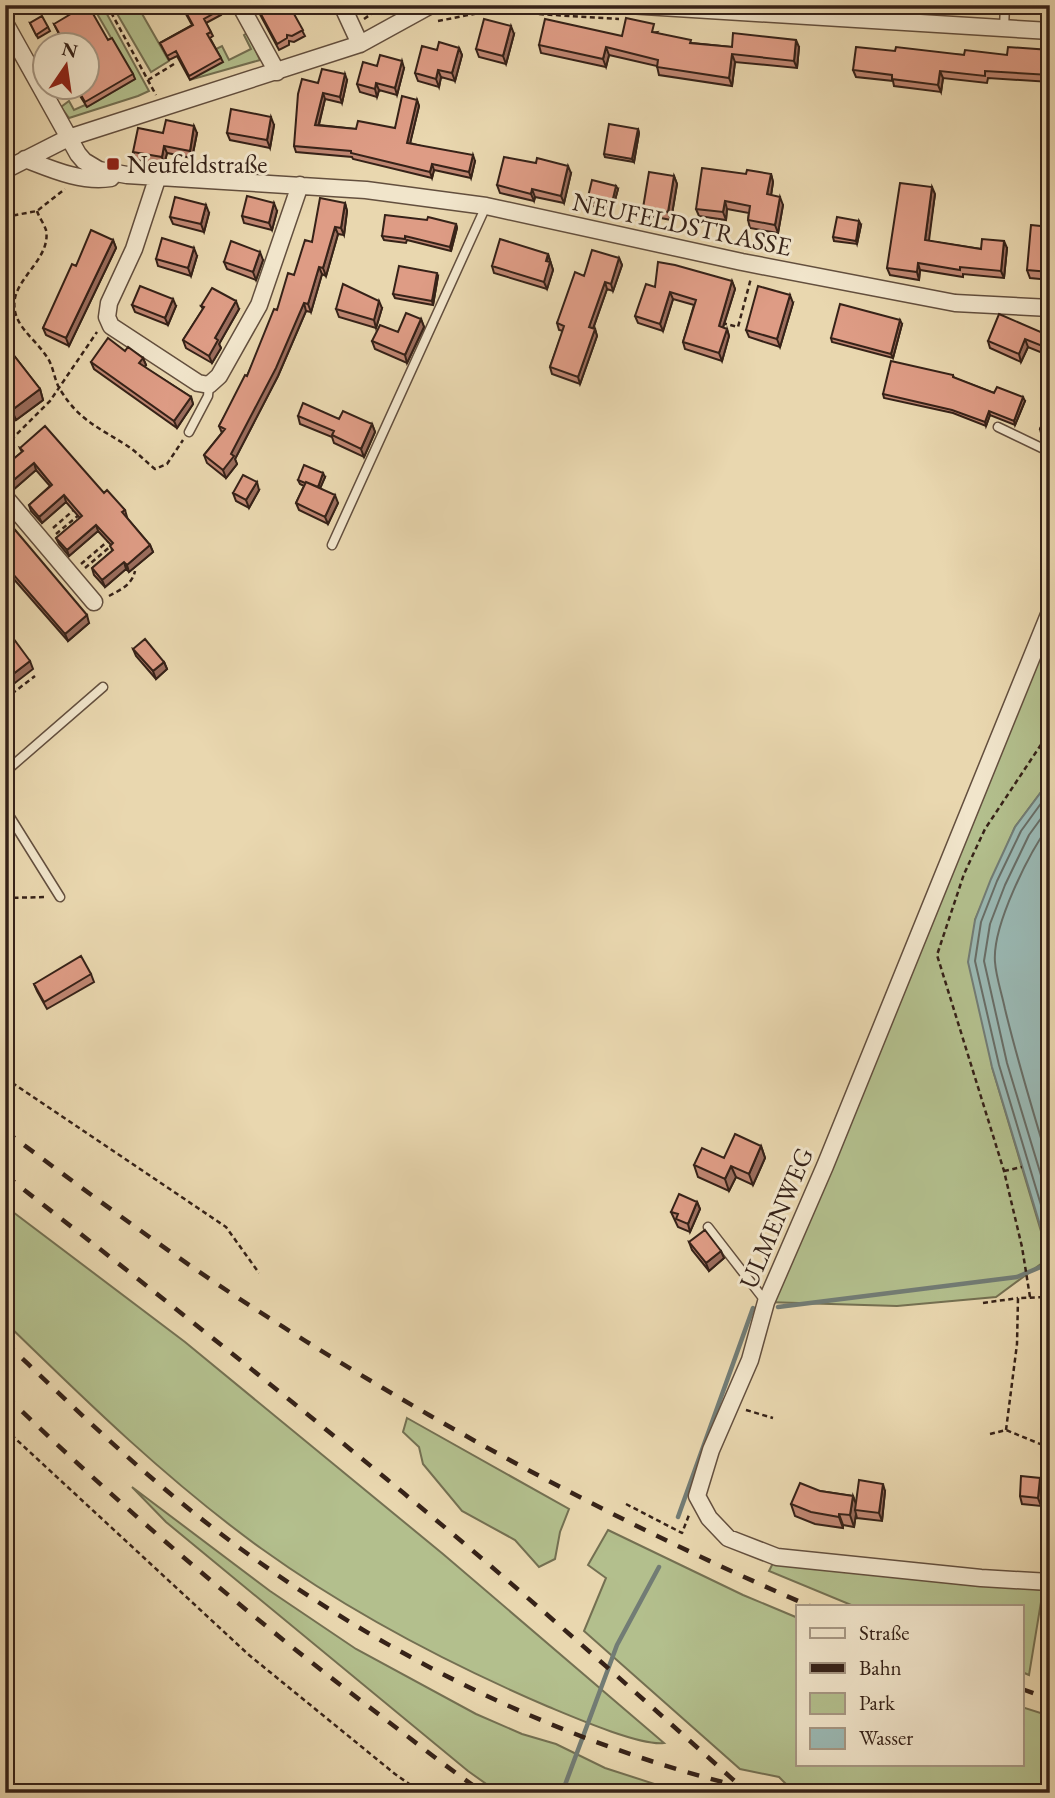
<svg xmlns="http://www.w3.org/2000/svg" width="1055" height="1798" font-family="'EB Garamond',serif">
  <rect width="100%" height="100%" fill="#e9d7af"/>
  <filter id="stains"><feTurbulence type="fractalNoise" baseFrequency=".00286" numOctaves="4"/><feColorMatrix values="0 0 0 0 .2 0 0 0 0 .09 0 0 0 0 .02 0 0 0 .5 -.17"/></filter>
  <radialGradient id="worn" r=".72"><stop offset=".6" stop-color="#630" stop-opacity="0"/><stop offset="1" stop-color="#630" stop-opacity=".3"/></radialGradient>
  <!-- green -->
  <path fill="#b3bf8d" stroke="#747052" stroke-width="2" d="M92,5H102L149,91L138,96L69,118L61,107L69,101L74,110L85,105L87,107L135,79Z
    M112,5H137L169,61L151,72Z
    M247,33L260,60L193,79L216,49L222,46L229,60L251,49L244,35Z
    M1050,612V780L1015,827L975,920L992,1067L1049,1258L996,1297L897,1306L766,1302Z
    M5,1206L185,1342L443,1554L664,1743C640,1746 573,1717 549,1707C449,1664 351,1613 262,1549C169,1482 87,1402 5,1322Z
    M407,1418L569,1509L560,1532L555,1559L539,1567L515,1540L462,1511L423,1464L419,1447L403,1432Z
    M132,1487L270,1591L356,1649L476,1714L522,1734L556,1744L605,1768L667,1788L671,1793H499L468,1771L166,1522Z
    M608,1530L743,1595L798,1618V1765H1022V1707L1050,1716V1793H833L787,1785L779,1777L740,1769L584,1631L606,1578L588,1565Z
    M773,1563L1043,1590L1029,1675L1022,1672V1607H856L769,1571Z"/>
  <!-- water -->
  <path fill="#9ab8b3" stroke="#727c75" stroke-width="2" d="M1050,780V1258L992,1067L968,962L975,920L991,879L1015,827Z"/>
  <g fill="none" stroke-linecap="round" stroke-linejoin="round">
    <!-- shore -->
    <path stroke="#686d66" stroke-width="2" d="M1050,791L1021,831L997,881L981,922L975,961L999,1065L1050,1235
      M1050,806L1029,835L1005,885L990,924L984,961L1007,1063L1050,1205
      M1050,824C1029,853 992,926 995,962C996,977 1002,994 1005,1009C1018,1063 1034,1115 1050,1168"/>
    <!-- stream -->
    <path stroke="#727c75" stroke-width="4.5" d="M778,1307L1017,1277L1050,1263
      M678,1517L753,1308
      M562,1793L617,1645L659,1567"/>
    <defs>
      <path id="service" d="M1004,28L1005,5
        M998,427L1050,452
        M189,432L208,396L209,385
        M332,545L486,206
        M5,772L103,687
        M5,809L60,897
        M708,1227L766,1302"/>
      <path id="minor" d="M240,5L277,72
        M342,5L360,44
        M628,5L1050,31
        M5,23L78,154L84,161L99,170L127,175L366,190L486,206L742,262L955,303L1050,308
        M25,159C51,169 82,183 111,178
        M5,170L68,138L360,44L431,5
        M158,176L134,249L109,303L107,317L111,326L198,383L209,385L219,376L259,305L300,185
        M5,497L94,602
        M1050,612L825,1166L766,1302L750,1360L711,1450L697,1496L709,1518L728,1538L777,1557L981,1578L1050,1582"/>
    </defs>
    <!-- service casing -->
    <use href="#service" stroke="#634f3e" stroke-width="11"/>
    <!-- minor casing -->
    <use href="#minor" stroke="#634f3e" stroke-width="19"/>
    <!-- path -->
    <path stroke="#362218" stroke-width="2.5" stroke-dasharray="5 3.5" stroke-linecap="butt" d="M107,5L156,95
      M364,19L384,5
      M438,21L489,11L619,19
      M148,80L174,64
      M37,211C39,217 44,224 46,230C51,256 20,275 15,298C10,324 34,337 47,357C54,367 54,381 61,391C80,421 98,427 126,445C137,452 145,461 155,469L167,464L183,440
      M5,217L37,211L65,189
      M722,323L738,327L751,278
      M5,446L50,401L97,332
      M53,528L75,509
      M56,534L80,514
      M81,564L108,541
      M85,568L112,545
      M109,596C120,590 132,585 135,571
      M5,699L35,676
      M1042,740L1050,747
      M5,898L46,897
      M5,1078L226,1227L259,1273
      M1004,1171L1022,1167
      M1030,1297L1022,1247L1004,1171L937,955L964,874L985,829L1050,731
      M983,1303L1018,1298
      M746,1410L773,1418
      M5,1429L249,1655L395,1774L422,1793
      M1006,1430L1017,1344L1018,1298L1050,1297
      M990,1434L1006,1430L1050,1448
      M626,1504L682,1533L689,1515"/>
    <!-- service -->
    <use href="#service" stroke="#f1e5cb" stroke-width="8"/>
    <!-- minor -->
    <use href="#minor" stroke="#f1e5cb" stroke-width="16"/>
    <!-- rail -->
    <path stroke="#362218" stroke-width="4.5" stroke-dasharray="12 12" stroke-linecap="butt" d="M5,1131C86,1191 167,1252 252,1307C430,1422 617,1523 812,1607
      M5,1175C157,1293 307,1412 454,1535C554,1619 651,1706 748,1793
      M5,1342C65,1399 124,1457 189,1509C357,1644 557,1746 768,1793
      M5,1395C124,1510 250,1617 381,1716C415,1742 449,1769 484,1793
      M1022,1689L1050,1699"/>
  </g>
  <!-- wall -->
  <path fill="#bf8672" stroke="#362218" stroke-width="2" d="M181,5H219L218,7L221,15L206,23L213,36L210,38L223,62L190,80L177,56L169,60L160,43L192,25Z
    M255,5H289L305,36L294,42L289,41V45L279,50Z
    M354,5H364L357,9Z
    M30,23L48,27L50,31L38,38Z
    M54,24L108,40L133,74L135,79L87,107L75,88H88V46H65Z
    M657,32L656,33L692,43L732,47H799L797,68L735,62L732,86L659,75L657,66L609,55L606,67L541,53L539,45Z
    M514,34L506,64L479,57L476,49Z
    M459,48L462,55L455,81L441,77L439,87L418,81L415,73L437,50Z
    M1050,50V82L988,78L987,83L943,78L941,92L894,86L893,81L856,77L853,70L895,51L964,55H1007Z
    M377,66L404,68L397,95L379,90L377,97L360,92L357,84Z
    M347,80L342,103L325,99L319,125L356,129L395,128L417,100L419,106L410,143L475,161L471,178L434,170L432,178L353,159L352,157L296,152L294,146L318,83Z
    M274,125L270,148L230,140L227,133Z
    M638,129L639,133L634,162L605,157L604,154Z
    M163,133H197L192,158L167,153L164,165L136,160L133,152Z
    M571,173L564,203L535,197L534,201L500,193L497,185Z
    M746,174H771L773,182L771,195L783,205L778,233L750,228L748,220L749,213L727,209L726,220L699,216L696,209Z
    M674,176L677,184L671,220L646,215L643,208Z
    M618,189L612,211L588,205L587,201Z
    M935,194L928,241L981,249L1007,248L1004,278L963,274V277L920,270L919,280L890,275L887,268Z
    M345,203L347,211L344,235L338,234L326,276L322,274L311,312L306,311L278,376L235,459L237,464L226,478L207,463L204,455L222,433L219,426L247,376L277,310L312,242Z
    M277,211L272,230L244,223L242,216Z
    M209,213L204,232L173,224L170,217Z
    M456,224L457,228L451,251L407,240L406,243L384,240L382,236Z
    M861,225L857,244L834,241L833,237Z
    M1050,227V280L1030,278L1027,270Z
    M113,240L116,248L69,346L46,335L43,328L76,266Z
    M548,254L553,270L547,289L494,273L492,266Z
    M197,256L191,276L158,266L156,259Z
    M619,258L622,265L613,291L607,289L593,329H595L597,336L580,384L552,374L550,367L563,331L559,330L557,323L584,276Z
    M263,260L256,280L227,269L224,262Z
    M438,276L433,305L395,298L393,294Z
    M732,281L735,289L723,328L727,329L729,336L722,361L685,349L683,342L694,305L673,299L663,331L638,323L635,316L655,287Z
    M793,303L780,347L749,337L746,330Z
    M132,305L176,306L168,325L135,312Z
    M201,306L239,309L219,344L221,348L212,363L186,348L183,340L203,309Z
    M382,308L376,328L339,317L336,309Z
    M421,319L424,327L407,363L375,349L372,341L398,332Z
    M1050,321V356L1028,347L1021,362L990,348L988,341L1045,334Z
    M902,324L893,358L832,342L831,338Z
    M5,344L40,389L43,400L16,420L5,406Z
    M125,351L143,358L146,365L144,367L191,397L193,404L177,428L94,369L91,362Z
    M953,375L954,378L994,393L1025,401L1015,425L990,415L986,426L953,413L884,398L883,394Z
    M1050,406V436L1041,433L1040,429Z
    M298,416L339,419L372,424L375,432L364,457L334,443L332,437L300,424Z
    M20,448L104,493L125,510L127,517H126L150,545L153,552L129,572L126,569L105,587L94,575L92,568L112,551L111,545L98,531L69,556L59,544L56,538L80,518L66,502L42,523L31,511L29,505L50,486L36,470L13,490L5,482V466L22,452Z
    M325,477L320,488L338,503L328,524L299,510L296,503L304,486L300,484L298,480Z
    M259,490L249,508L236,501L233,493Z
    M5,518L89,623L68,641L5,569Z
    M133,649L164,662L167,669L156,679L136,656Z
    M91,974L94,982L47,1009L37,991L34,984Z
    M761,1146L765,1158L753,1185L736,1177L729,1191L698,1177L694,1165L724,1158Z
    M697,1202L700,1209L690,1232L678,1227L671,1212Z
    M689,1242L724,1258L709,1271L692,1250Z
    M1040,1478L1043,1486L1041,1506L1022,1504L1020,1496Z
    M820,1491L853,1496L856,1504L885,1491L882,1521L857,1518L856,1514L854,1527L843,1525V1528L815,1524L795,1516L791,1504Z
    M1050,1610V1638L1047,1637L1044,1629Z"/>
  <!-- shaded-wall -->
  <path fill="#9b6d5d" stroke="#362218" stroke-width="2" d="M511,26L514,34L506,64L503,56Z
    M796,40L799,47L797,68L794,61Z
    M606,47L609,55L606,67L603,59Z
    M459,48L462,55L455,81L452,73Z
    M732,54L735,62L732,86L729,78Z
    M402,61L404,68L397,95L395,88Z
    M438,70L441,77L439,87L436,79Z
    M940,71L943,78L941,92L938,85Z
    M345,74L347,80L342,103L340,97Z
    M376,83L379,90L377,97L375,89Z
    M323,93L325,99L317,131L315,125Z
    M6,97L8,103V131L6,125Z
    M417,100L419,106L409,148L407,143Z
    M271,117L274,125L270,148L267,140Z
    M194,126L197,133L192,158L190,151Z
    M638,129L639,133L634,162L632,159Z
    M164,146L167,153L164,165L162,157Z
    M473,155L475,161L471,178L469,172Z
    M432,164L434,170L432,178L430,172Z
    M568,166L571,173L564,203L561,196Z
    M771,174L773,182L770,202L767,194Z
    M674,176L677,184L671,220L668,212Z
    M616,186L618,189L612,211L611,207Z
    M932,187L935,194L928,248L925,240Z
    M532,189L535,197L534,201L531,194Z
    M780,197L783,205L778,233L775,225Z
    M725,201L727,209L726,220L723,212Z
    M274,203L277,211L272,230L269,223Z
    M345,203L347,211L344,235L341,228Z
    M206,205L209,213L204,232L201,224Z
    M859,221L861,225L857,244L856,241Z
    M456,224L457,228L451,251L450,247Z
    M335,227L338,234L326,276L323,268Z
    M113,240L116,248L69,346L66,338Z
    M1004,241L1007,248L1004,278L1001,271Z
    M194,248L197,256L191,276L188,268Z
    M260,252L263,260L256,280L253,272Z
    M548,254L553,270L547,289L544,282Z
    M619,258L622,265L613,291L611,284Z
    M918,263L920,270L919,280L917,272Z
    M319,267L322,274L311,312L308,304Z
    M437,273L438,276L433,305L432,301Z
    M732,281L735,289L721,333L719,326Z
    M605,282L607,289L591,334L589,327Z
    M670,292L673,299L663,331L660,324Z
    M790,295L793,303L780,347L777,339Z
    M173,299L176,306L168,325L165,318Z
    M236,301L239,309L219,344L221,348L212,363L209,356L215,338Z
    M379,301L382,308L376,328L374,320Z
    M304,303L306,311L278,376L235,459L237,464L226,478L223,470Z
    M421,319L424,327L407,363L405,355Z
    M900,320L902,324L893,358L891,354Z
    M595,329L597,336L580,384L578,377Z
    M727,329L729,336L722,361L719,353Z
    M1025,339L1028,347L1021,362L1019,354Z
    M143,358L146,365L142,370L139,363Z
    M40,389L43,400L16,420L12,410Z
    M191,397L193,404L177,428L174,421Z
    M1023,397L1025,401L1015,425L1014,421Z
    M989,411L990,415L986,426L985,422Z
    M372,424L375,432L364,457L361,449Z
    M34,463L36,470L13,490L10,483Z
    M323,473L325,477L319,491L318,488Z
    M257,482L259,490L249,508L246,500Z
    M64,495L66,502L42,523L39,517Z
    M335,495L338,503L328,524L325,517Z
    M96,525L98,531L69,556L67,550Z
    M150,545L153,552L129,572L127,565Z
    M124,562L126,569L105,587L102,580Z
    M87,615L89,623L68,641L65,634Z
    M30,661L33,669L11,686L8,678Z
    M164,662L167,669L156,679L153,671Z
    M761,1146L765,1158L753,1185L749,1174Z
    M731,1166L736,1177L729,1191L725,1179Z
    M697,1202L700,1209L690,1232L688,1224Z
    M721,1251L724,1258L709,1271L706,1263Z
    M1040,1478L1043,1486L1041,1506L1038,1498Z
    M883,1484L885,1491L882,1521L879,1513Z
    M853,1496L857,1507L855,1510L856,1514L854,1527L850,1515Z
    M839,1514L843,1525V1528L839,1517Z"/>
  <!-- building -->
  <path fill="#de9c85" stroke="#362218" stroke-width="2" d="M86,5H88L108,40L112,38L133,74L85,102L77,88H88V46H66L54,24Z
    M182,5H217L220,10L204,19L211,32L207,34L221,58L189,76L176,51L167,56L160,43L193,25Z
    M256,5H289L303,30L292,36L287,35V38L277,44Z
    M42,16L48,27L36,35L30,23Z
    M626,18L654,24L652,32L691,40L690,43L732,47L733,33L796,40L794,61L732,54L729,78L657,67L658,60L606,47L603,59L539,45L545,19L622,36Z
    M484,19L511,26L503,56L476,49Z
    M439,42L459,48L452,73L438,70L436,79L415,73L422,46L437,50Z
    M856,47L895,51L896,47L964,55L965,50L1007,55L1008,47L1050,50V75L985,71V76L940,71L938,85L892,79V75L853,70Z
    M380,55L402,61L395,88L376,83L375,89L357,84L363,62L377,66Z
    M322,69L345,74L340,97L323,93L315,125L356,129L358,121L395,128L402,96L417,100L407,143L473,155L469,172L432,164L430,172L351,153V151L294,146L298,94L302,79L318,83Z
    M5,97H6V125H5Z
    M231,109L271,117L267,140L227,133Z
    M166,120L194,126L190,151L164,146L162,157L133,152L138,128L163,133Z
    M609,124L638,129L632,159L604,154Z
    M504,157L536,163L537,158L568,166L561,196L532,189L531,194L497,185Z
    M702,168L746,174L747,170L771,174L767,194L780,197L775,225L748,220L750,206L725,201L723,212L696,209Z
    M649,172L674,176L668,212L643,208Z
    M592,180L616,186L611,207L587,201Z
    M900,183L932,187L925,240L981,249L982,239L1004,241L1001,271L960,267V270L918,263L917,272L887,268Z
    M247,196L274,203L269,223L242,216Z
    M175,197L206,205L201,224L170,217Z
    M320,198L345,203L341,228L335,227L323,268L319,267L308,304L304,303L276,368L231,454L234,456L223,470L204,455L225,429L219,426L245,375L247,376L274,309L277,310L288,273L294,275L305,240L312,242Z
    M385,215L427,220L428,217L456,224L450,247L405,236V239L382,236Z
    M837,217L859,221L856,241L833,237Z
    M1031,225L1050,227V272L1027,270Z
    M91,230L113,240L66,338L43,328L72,264L76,266Z
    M162,238L194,248L188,268L156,259Z
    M500,239L548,254L546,261L550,262L544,282L492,266Z
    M231,241L260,252L253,272L224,262Z
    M592,250L619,258L611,284L605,282L589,327L595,329L578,377L550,367L564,326L557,323L575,272L584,276Z
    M658,262L675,265L732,281L719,326L727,329L719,353L683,342L696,300L670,292L660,324L635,316L646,284L655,287Z
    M399,266L437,273L432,301L393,294Z
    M343,284L379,301L374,320L336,309Z
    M140,286L173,299L165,318L132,305Z
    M758,286L790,295L777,339L746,330Z
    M212,288L236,301L215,338L218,340L209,356L183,340L204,307L201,306Z
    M840,304L900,320L891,354L831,338Z
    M406,313L421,319L405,355L372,341L380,325L398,332Z
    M999,314L1045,334L1050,321V349L1025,339L1019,354L988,341Z
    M108,338L125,351L128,347L143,358L139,363L191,397L174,421L91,362Z
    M5,344L40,389L12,410L5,401Z
    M891,361L953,375V377L994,393L997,387L1023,397L1014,421L989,411L985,422L952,410L883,394Z
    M303,403L339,419L343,411L372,424L361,449L332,435L334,431L298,416Z
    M1050,406V433L1040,429Z
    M45,426L104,493L107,490L125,510L122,512L150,545L127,565L124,562L102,580L92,568L113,550L110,546L113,543L96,525L67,550L56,538L82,516L64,495L39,517L29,505L52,485L34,463L10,483L5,478V466L23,451L20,448Z
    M304,465L323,473L318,487L306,482L305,483L298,480Z
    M243,475L257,482L246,500L233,493Z
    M306,482L335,495L325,517L296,503Z
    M5,518L87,615L65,634L5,565Z
    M5,627L30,661L8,678L5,675Z
    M145,639L164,662L153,671L133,649Z
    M81,956L91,974L44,1002L34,984Z
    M735,1134L761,1146L749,1174L731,1166L725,1179L694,1165L702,1148L724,1158Z
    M679,1194L697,1202L688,1224L676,1219L678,1214L671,1212Z
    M705,1230L721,1251L706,1263L689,1242Z
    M1021,1476L1040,1478L1038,1498L1020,1496Z
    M859,1480L883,1484L879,1513L855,1510Z
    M800,1483L820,1491L853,1496L850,1515L839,1514V1517L811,1512L791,1504Z
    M1047,1610H1050V1630L1044,1629Z"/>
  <!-- markers -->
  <rect fill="#8f2418" stroke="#f1e5cb" stroke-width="2.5" x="106" y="157" width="14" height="14" rx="3.5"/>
  <g text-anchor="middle" stroke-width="6" stroke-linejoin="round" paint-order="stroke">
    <!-- poi labels -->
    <g font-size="26" fill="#362218" stroke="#f1e5cb" text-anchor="start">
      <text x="127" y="173">Neufeldstraße</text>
    </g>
    <!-- street labels -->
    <g font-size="26" fill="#362218" stroke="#f1e5cb">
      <text transform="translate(682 224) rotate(12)" y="9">NEUFELDSTRASSE</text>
      <text transform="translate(776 1218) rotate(-67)" y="9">ULMENWEG</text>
    </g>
  </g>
  <!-- margin -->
  <rect width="1055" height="1798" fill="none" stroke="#e9d7af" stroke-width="28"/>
  <rect x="7" y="7" width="1041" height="1784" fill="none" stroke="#362218" stroke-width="3.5"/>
  <rect x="14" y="14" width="1027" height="1770" fill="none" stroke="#362218" stroke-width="2"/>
  <!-- legend -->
  <rect x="796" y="1605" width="228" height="161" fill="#f1e5cb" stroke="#a69783" stroke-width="2"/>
  <rect x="810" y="1628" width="35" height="10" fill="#f1e5cb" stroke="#a69783" stroke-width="2"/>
  <text x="859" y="1640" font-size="21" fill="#362218">Straße</text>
  <rect x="810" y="1663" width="35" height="10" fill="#362218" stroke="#a69783" stroke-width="2"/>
  <text x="859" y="1675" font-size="21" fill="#362218">Bahn</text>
  <rect x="810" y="1693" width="35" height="21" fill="#b3bf8d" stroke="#a69783" stroke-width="2"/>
  <text x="859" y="1710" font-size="21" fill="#362218">Park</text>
  <rect x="810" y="1728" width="35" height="21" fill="#9ab8b3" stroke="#a69783" stroke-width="2"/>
  <text x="859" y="1745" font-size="21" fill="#362218">Wasser</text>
  <!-- north arrow -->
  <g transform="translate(66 66) rotate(13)"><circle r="33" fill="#f1e5cb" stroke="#a69783" stroke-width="2"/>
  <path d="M0-5L12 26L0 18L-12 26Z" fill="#8f2418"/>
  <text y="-10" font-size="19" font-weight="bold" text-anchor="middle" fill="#362218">N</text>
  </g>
  <rect width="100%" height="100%" filter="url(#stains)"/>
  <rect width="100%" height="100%" fill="url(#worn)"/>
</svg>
